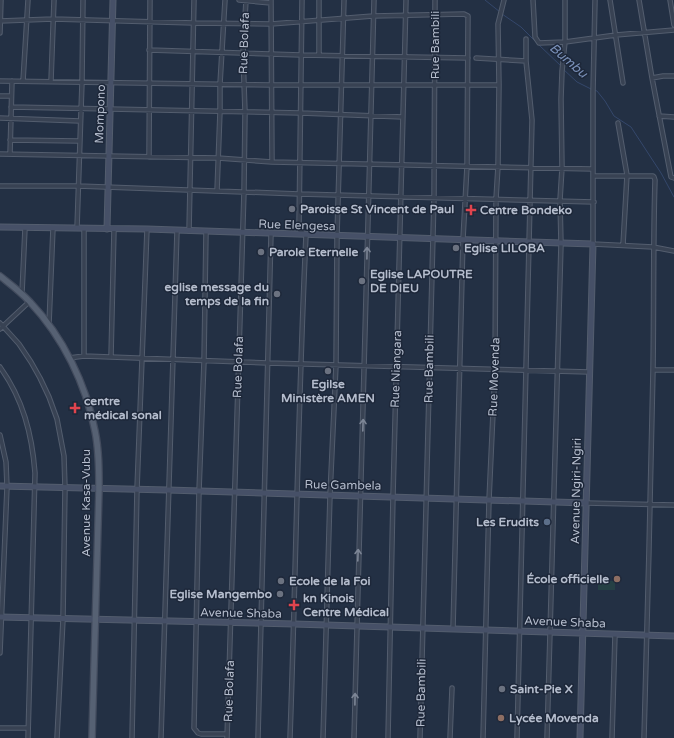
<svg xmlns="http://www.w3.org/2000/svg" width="674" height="738" font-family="'Varela Round',sans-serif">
  <rect width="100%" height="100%" fill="#233044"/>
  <!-- medical -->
  <path fill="#343144" d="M466,206H476V214H466Z"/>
  <!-- green -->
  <path fill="#254045" d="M598,581H615V590H598Z"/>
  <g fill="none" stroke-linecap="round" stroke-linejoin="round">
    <!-- stream -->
    <path stroke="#34476b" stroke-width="1" d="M485,0L500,12
      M502,14L521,27L537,43
      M539,45L561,66
      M563,69L577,82L591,89
      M594,90L597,91L605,101L614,116L631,127L661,173L674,197"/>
    <defs>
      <path id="street" d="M239,0L271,3
        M271,0L272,162
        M319,0V55
        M533,0L535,37L539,43L565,42L616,35L674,30
        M595,0L593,92V244L653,247L674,251
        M610,0L623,83
        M639,0L652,78L671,177L674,178
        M670,0L674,25
        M0,21L53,19L194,23L271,24L373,16L464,14L468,16L467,166L463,239L453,629
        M0,33L1,0
        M149,50L301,55L468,58
        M476,58L526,61
        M652,78L663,76H674
        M0,81L271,85H499
        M23,81L28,0
        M51,81L54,0
        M0,96H11
        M11,107L301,113L403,117
        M659,116L674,117
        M0,118L80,121
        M618,123L627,175L623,245
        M10,140L79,141
        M0,154L218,158L272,162L592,169
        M10,154L12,81
        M149,157L150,0
        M593,176H653L654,177L655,180C653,243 654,306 653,370C651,493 647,615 644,738
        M0,186H78L299,194L594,202
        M217,191L220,111V84L225,0
        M77,228L82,82L83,0
        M84,228V356
        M189,231L194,0
        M206,232L204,361L199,491L194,728L198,733L201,734H227
        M22,293L25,228
        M0,323L19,344L31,362L40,378L49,397L57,419L64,456L65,488L63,619L57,738
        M49,324L53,228
        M0,329L30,301
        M111,357L114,229
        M69,358L84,356L268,363L589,372
        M0,367C23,399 32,434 35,473L28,738
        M653,370H674
        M0,435L6,462L7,487L0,653
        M586,503L674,505
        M0,728H28
        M132,738L137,489L147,229
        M161,738L177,231
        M227,738L244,191L245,112L243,54L246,0
        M258,738L271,234
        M290,738C296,570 298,402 306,235L300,231L299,226L302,0
        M323,738L330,495L336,365L337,236L344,0
        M354,738L374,0
        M388,738L393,496L406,0
        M420,738L434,197L435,0
        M450,738L452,688
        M483,738L489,500L495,369L496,199L498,166L499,85L498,24L504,0
        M517,738L532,120L526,61V39
        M547,738L561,244L560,200L562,168L561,99L562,71L565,42V0
        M612,738L615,634"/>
      <path id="secondary" d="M0,227L147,229L593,244L580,738
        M107,229L113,0
        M0,486L168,490L586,503
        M0,617L294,624L674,636"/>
      <path id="primary" d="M0,276C10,284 21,292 30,302C63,337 86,384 95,431C99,450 99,469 99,489L92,738"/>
    </defs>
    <!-- street casing -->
    <use href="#street" stroke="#535d6e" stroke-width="5.5"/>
    <!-- secondary casing -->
    <use href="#secondary" stroke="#535d6e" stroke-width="7"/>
    <!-- primary casing -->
    <use href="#primary" stroke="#424b5d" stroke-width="8"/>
    <!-- street -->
    <use href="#street" stroke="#384253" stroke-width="3.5"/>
    <!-- secondary -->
    <use href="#secondary" stroke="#465067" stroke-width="5"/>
    <!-- primary -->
    <use href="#primary" stroke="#566173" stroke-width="5.5"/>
  </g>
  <!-- one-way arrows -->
  <defs><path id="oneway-shaft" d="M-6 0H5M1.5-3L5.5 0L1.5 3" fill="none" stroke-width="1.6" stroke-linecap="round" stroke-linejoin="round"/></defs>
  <g stroke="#7d8696">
    <use href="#oneway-shaft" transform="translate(367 253) rotate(-89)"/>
    <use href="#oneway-shaft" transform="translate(363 425) rotate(-88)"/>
    <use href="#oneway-shaft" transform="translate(358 555) rotate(-88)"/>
    <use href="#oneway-shaft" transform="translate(355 699) rotate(-89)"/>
  </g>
  <!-- markers -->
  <g fill="#6b7280" stroke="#1d2739" stroke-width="1.5">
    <circle cx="292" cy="209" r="4"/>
    <circle cx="456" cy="248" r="4"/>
    <circle cx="261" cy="252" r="4"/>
    <circle cx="362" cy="281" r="4"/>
    <circle cx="277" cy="294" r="4"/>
    <circle cx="328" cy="371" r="4"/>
    <circle cx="281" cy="581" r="4"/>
    <circle cx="280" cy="594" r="4"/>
    <circle cx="502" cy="689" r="4"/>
  </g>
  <g fill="#e0444e" stroke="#1d2739" stroke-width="1.5">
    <path d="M469 204h4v4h4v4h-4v4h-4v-4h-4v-4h4z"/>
    <path d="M73 402h4v4h4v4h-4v4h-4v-4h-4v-4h4z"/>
    <path d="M292 599h4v4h4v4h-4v4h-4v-4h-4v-4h4z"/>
  </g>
  <circle fill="#5c6f8a" stroke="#1d2739" stroke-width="1.5" cx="547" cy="522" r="4"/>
  <g fill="#8d6e63" stroke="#1d2739" stroke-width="1.5">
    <circle cx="617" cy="579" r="4"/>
    <circle cx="501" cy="718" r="4"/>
  </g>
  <g text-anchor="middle" stroke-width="3" stroke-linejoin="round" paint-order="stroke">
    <!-- street labels -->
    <g font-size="12" fill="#b5bdcd" stroke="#1d2739">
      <text transform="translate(244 43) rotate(-88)" y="4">Rue Bolafa</text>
      <text transform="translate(435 45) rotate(-90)" y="4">Rue Bambili</text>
      <text transform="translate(100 114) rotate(-88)" y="4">Mompono</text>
      <text transform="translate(297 225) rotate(2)" y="4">Rue Elengesa</text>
      <text transform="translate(238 367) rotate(-88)" y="4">Rue Bolafa</text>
      <text transform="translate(396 369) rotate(-88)" y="4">Rue Niangara</text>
      <text transform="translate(429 369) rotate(-89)" y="4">Rue Bambili</text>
      <text transform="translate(494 377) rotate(-88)" y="4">Rue Movenda</text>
      <text transform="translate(343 485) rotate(1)" y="4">Rue Gambela</text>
      <text transform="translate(576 491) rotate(-89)" y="4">Avenue Ngiri-Ngiri</text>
      <text transform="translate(86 503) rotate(-90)" y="4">Avenue Kasa-Vubu</text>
      <text transform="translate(241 613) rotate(1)" y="4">Avenue Shaba</text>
      <text transform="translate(565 622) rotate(2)" y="4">Avenue Shaba</text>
      <text transform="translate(229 691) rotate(-88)" y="4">Rue Bolafa</text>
      <text transform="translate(421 693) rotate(-89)" y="4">Rue Bambili</text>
    </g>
    <!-- poi labels -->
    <g font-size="12" font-weight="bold" fill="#b5bdcd" stroke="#1d2739" text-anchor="start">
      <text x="300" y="213">Paroisse St Vincent de Paul</text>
      <text x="480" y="214">Centre Bondeko</text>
      <text x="464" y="252">Eglise LILOBA</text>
      <text x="269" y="256">Parole Eternelle</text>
      <text x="370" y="278">Eglise LAPOUTRE<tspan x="370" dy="14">DE DIEU</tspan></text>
      <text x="269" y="291" text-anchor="end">eglise message du<tspan x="269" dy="14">temps de la fin</tspan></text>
      <text x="328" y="388" text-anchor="middle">Egilse<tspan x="328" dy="14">Ministère AMEN</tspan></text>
      <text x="84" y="405">centre<tspan x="84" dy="14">médical sonal</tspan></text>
      <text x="539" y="526" text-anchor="end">Les Erudits</text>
      <text x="609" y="583" text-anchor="end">École officielle</text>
      <text x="289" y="585">Ecole de la Foi</text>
      <text x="272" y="598" text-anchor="end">Eglise Mangembo</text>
      <text x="303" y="602">kn Kinois<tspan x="303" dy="14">Centre Médical</tspan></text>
      <text x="510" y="693">Saint-Pie X</text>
      <text x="509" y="722">Lycée Movenda</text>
    </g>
    <!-- water labels -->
    <g font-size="13" font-style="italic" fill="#7a90b8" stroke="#1d2739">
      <text transform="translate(569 60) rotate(41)" y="5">Bumbu</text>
    </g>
  </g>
</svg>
